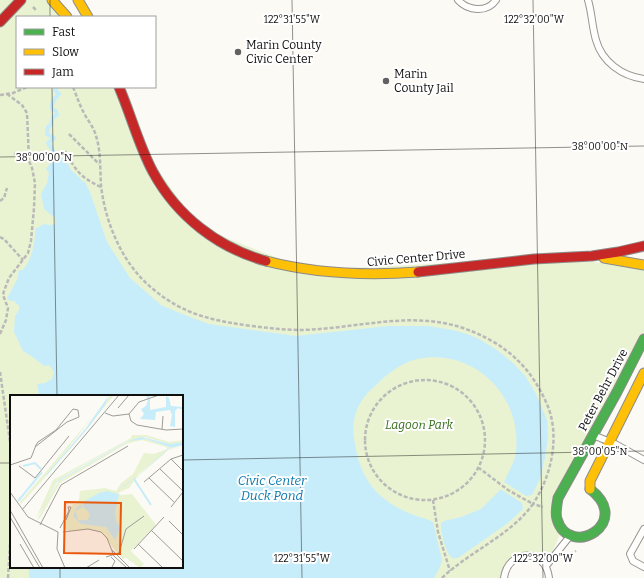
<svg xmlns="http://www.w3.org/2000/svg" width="644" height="578" font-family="Bitter,serif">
  <rect width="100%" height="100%" fill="#fcfaf4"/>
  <!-- green -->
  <path fill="#e9f3d2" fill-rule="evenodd" d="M0,0H50L64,17H17V87H119L140,144L198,227L309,270L535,259L644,265V339L558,498L561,532L546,566L532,556L516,559L504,578H0ZM11,396H182V567H11Z"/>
  <!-- water -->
  <path fill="#c7edfa" d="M60,158H65L71,170L80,178L82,181L85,182L90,192L107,242L130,278L161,305L182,314L209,324L296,336L388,326H428L453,330L470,335L479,339L497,350L513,363L526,377L536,394L547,420L548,437L545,458L540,479L532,495L526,496L504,482C508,472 515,463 516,451C522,395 473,347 417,359C401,363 387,374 376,385C357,401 350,419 355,444C358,464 366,484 382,497C390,504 401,510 411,514C418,517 426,518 433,522L442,560L440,567L434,578H29V567H182V396H39L37,384L45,383L52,379L54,372L49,365L44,366L34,358L23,351L14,332L15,316L19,310V306L14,301H10L7,298L17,280L19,270H23C31,260 36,242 35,229L44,224L51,225L55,224V218L44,209L41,194L47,183L49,173L46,169L52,161L56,162Z
    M500,490H502L522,503L523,509L508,523L458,558C455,558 454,559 452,558C446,554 440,530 441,523L444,521L461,517L481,509Z"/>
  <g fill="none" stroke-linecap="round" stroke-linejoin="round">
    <!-- stream -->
    <path stroke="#c7edfa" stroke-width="4" d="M56,162L54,152L48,143L54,138L47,134L48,127L51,125L53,117L57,115L56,111L52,109C51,102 55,98 59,94L55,90L56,87"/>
    <defs>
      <path id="lane" d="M458,0C468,11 487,13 496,0
        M588,0C592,13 592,27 596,40C602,62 622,76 644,79
        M593,435L615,444L644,460
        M644,529L630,554L633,561L644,567
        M546,566L570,536
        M504,578C508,548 546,548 549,578"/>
      <path id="fast" d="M590,489C634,523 569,560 557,519C555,513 557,505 558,498L617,392L644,339"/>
      <path id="slow" d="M52,0L67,17
        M78,0L88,17
        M604,258L644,265
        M266,261C317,274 366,276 418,272
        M590,489V481L644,373"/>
      <path id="jam" d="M0,22L21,0
        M119,87C131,115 139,146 153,172C177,216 218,248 266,261
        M418,272L534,259L592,256L618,252L644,246"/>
    </defs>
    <!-- lane casing -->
    <use href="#lane" stroke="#969592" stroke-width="8"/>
    <!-- fast casing -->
    <use href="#fast" stroke="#8c8b89" stroke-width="11"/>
    <!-- slow casing -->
    <use href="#slow" stroke="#8c8b89" stroke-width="11"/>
    <!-- jam casing -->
    <use href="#jam" stroke="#8c8b89" stroke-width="11"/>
    <!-- path -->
    <path stroke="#b9b9b8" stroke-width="2.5" stroke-dasharray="4 2" stroke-linecap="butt" d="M33,7L37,11
      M73,87C77,97 80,106 85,115C89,122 94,128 96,136C101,151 100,169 101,185C105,223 123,265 153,289C184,315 214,321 252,326C269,328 285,330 302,330C370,328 426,304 490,340C516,354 534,375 546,402C561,434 552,475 533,504L543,507
      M7,94L22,105L27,113L29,160
      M0,95L13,93L27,87
      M69,134L99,164
      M65,151C76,171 80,177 101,187
      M0,201L4,198L7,188
      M0,237L4,239L23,260
      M0,334L6,320L8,308L3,295L4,291L9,278L28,253L31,241L34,208L35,183L32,168L29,161L25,156L12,153
      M0,372L11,448
      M365 440a60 60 0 1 1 120 0a60 60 0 1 1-120 0Z
      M433,500L438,532L450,571
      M565,558L576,551
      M8,578L11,529
      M442,578C470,551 510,536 533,504L508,490L479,468"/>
    <!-- lane -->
    <use href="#lane" stroke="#fffefd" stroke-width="6"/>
    <!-- fast -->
    <use href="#fast" stroke="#4caf50" stroke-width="9"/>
    <!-- slow -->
    <use href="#slow" stroke="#ffc107" stroke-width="9"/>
    <!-- jam -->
    <use href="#jam" stroke="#c62828" stroke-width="9"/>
  </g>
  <!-- ticks -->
  <path fill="none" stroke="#0f0f0f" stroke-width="1" stroke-opacity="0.45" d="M50,0V17M292,0L302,578M533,0L543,578M52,87L57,396M0,157L644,146M182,460L644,451M0,463H11M60,567V578"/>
  <!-- markers -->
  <g fill="#62615f" stroke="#fff" stroke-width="1.5">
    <circle cx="238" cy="52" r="4"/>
    <circle cx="386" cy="81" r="4"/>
  </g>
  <g text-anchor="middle" stroke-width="4" stroke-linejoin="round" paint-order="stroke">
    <!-- poi labels -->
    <g font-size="12" fill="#0f0f0f" stroke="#fff" text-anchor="start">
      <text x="246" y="49">Marin County<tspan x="246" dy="14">Civic Center</tspan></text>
      <text x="394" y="78">Marin<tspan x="394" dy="14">County Jail</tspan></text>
    </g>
    <!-- street labels -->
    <g font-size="12" fill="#0f0f0f" stroke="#fff">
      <text transform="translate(416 258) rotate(-5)" y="4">Civic Center Drive</text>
      <text transform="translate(603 390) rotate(-62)" y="4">Peter Behr Drive</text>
    </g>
    <!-- park labels -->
    <g font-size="12" font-style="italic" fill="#346d19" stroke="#fff">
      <text x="419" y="429">Lagoon Park</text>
    </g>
    <!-- water labels -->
    <g font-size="13" font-style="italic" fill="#0c79ad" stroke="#fff">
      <text x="272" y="485">Civic Center<tspan x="272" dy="15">Duck Pond</tspan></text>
    </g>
  </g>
  <!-- overview -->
  <g transform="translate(10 395)">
    <rect width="173" height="173" fill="#fcfaf4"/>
    <path d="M104,0L62,52L11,109L10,107L84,20L38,79L75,36L100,1ZM122,40H136L159,47L173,45V47L160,49L135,42L128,43L117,46L75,69L47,86L34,110L49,86L120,45L136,44L160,52L152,61L161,53L173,50L159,55L129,79L119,93L108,98L111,100L122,99L146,130L121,156L134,169L130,173L115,162L113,165L91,137L78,134L59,136L53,132L63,109H66L69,104L70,96L95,93L106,96L111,88L123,79L134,58L144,59L157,54L156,52L132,45L116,49L50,88L30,123L27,125L34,111L26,123L43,85L121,43Z" fill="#e9f3d2"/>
    <path d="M99,0L95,10L78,33L37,80L35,81L76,33ZM136,0H139L140,4V15L156,12V1L159,3L161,11L173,12V15L168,13L165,16V32L160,31L162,20L160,15L146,17L145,25L130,24L134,19L131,14L136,11L138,5ZM132,42L160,49L173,47V50L160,53L124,85L123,84L115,91L109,93L110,95L109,96V93L117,89L118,87L127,82L160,52L136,44L118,46L47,87L26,125L47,86L117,46ZM97,96L109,99L105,117L106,126L110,133L105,145L96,132L71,129L63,121L65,115L68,125H77L80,121L78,116L73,112L67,115L65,114L71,109L73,112V107L89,98Z" fill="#c7edfa"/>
    <path fill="none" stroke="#c7edfa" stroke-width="2" d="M13,71L25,68L31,74M124,84L141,110M8,106L32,77"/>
    <path fill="none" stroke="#9d9c98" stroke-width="1" d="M108,13L119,0M95,18L103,21L119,19M119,19L121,26L127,30L156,35L173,34M119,19L129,7L149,0M152,34L153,21M161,64L173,76M0,70L21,63L26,50L28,47L46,35L63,14L68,15L69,22L57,27L25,52M9,71L25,83L59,41M150,74L173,96M139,83L164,107M134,87L161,64L173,60M0,97L18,122L48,137M161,112L173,97M0,115L33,173M12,115L109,0M0,122L30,173M56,125L61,112M159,126L173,140M30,130L51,90L118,51M50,133L59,116L58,112H61M141,135L173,166M48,137L47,154L55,173M53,137L78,134L91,137L97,143L104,161L117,173M10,149L24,173M128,149L153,173M124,154L154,122M102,155L120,173M96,162L109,158L116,134L134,121M101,162L105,166L102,172M76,173L89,165"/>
    <path fill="#e8590c" fill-opacity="0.15" stroke="#e8590c" stroke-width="2" d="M55,107L111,108L110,159L54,158Z"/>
    <rect width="173" height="173" fill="none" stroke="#0f0f0f" stroke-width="2"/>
  </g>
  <g font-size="10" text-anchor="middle" fill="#0f0f0f" stroke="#fff" stroke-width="4" stroke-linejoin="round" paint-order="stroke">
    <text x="292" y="23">122°31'55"W</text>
    <text x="534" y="23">122°32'00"W</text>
    <text x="600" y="150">38°00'00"N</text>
    <text x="44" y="161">38°00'00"N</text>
    <text x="600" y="455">38°00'05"N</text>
    <text x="302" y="562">122°31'55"W</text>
    <text x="543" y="562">122°32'00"W</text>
  </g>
  <!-- legend -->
  <rect x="16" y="16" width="140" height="72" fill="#ffffff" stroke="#9f9f9f"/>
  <rect x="24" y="29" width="20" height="6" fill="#4caf50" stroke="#9f9f9f"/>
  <text x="52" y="36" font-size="12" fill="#0f0f0f">Fast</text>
  <rect x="24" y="49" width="20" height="6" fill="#ffc107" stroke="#9f9f9f"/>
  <text x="52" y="56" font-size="12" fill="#0f0f0f">Slow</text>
  <rect x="24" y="69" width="20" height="6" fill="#c62828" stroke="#9f9f9f"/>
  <text x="52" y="76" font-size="12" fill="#0f0f0f">Jam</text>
</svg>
